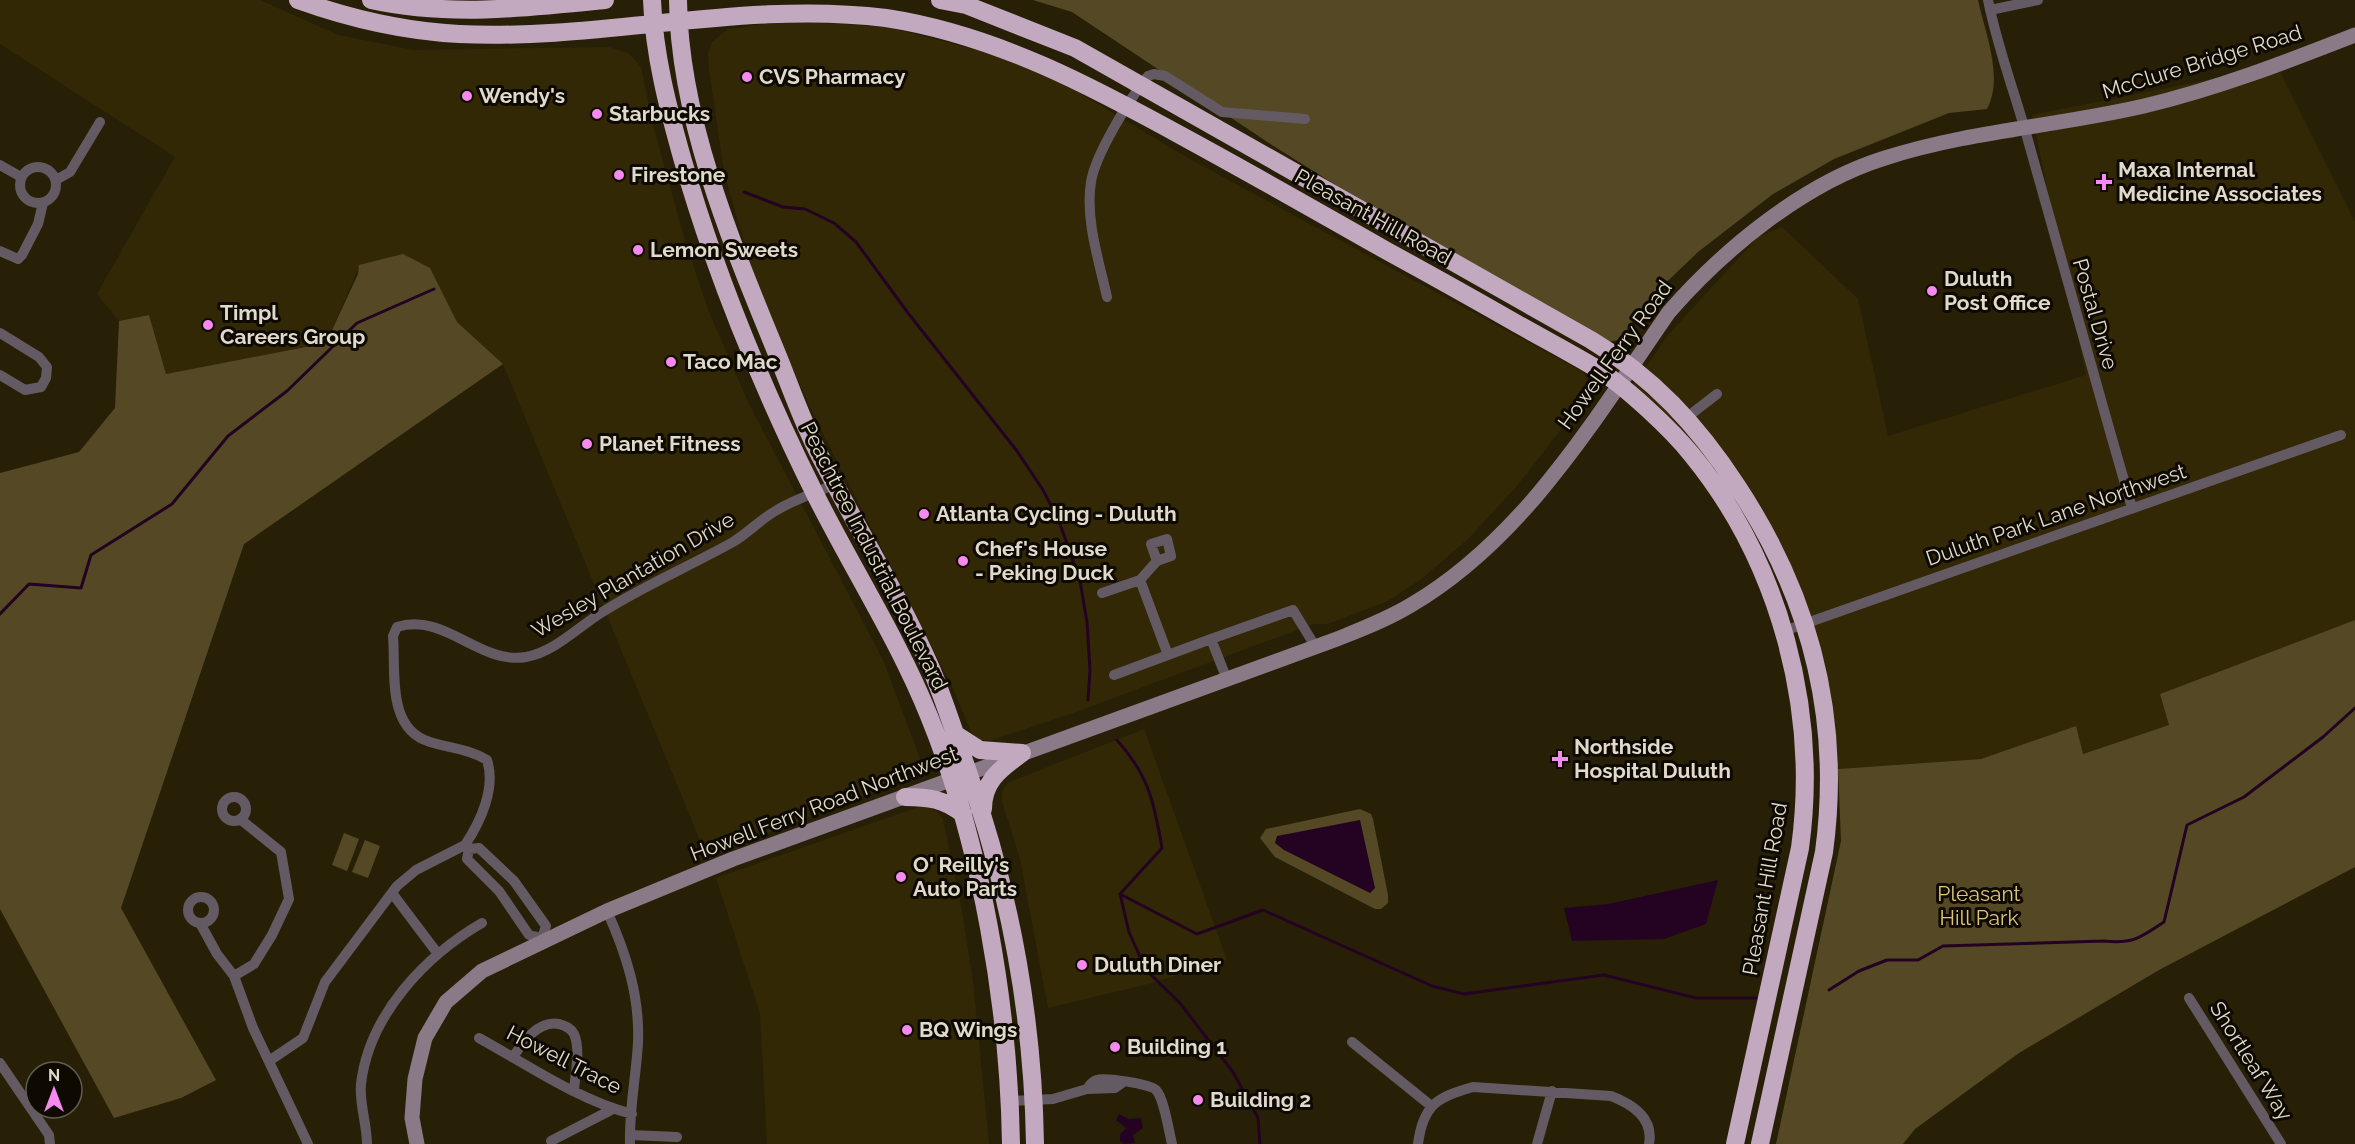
<svg xmlns="http://www.w3.org/2000/svg" width="2355" height="1144" font-family="Raleway,sans-serif">
  <rect width="100%" height="100%" fill="#282006"/>
  <!-- built -->
  <path fill="#322805" d="M0,0H260L338,35L413,50L609,47L628,53L641,67L653,125L685,241L709,312L748,402L883,660L925,772L707,857L503,364L457,322L430,268L360,265L326,343L166,374L149,315L119,321L97,294L175,157L0,44Z
    M786,21L888,27L980,51L1039,69L1188,158L1583,372L1588,382L1582,402L1517,486L1467,540L1420,580L1388,601L1328,624H1313L1079,711L992,740H981L972,734L952,686L818,424L760,298L724,172L709,69L708,54L712,42L728,29Z
    M2277,66L2355,222V620L2160,694L2169,725L2082,754L2076,726L1981,759L1838,769L1820,713L1798,619L1760,538L1707,461L1631,388L1669,334L1758,237L1782,227L1858,299L1888,436L2086,375L2032,115Z
    M1144,729L1227,960L1148,984L1048,1008L1020,859L1002,801V792L1007,783Z
    M924,805L936,811L943,819L961,905L973,981L989,1144H767L760,1013L716,878Z"/>
  <!-- green -->
  <path fill="#544924" d="M1033,0H1978C1985,33 2004,77 1987,109L1949,113L1834,159L1773,194L1698,252L1653,295L1619,340L1606,342L1431,245L1272,145L1072,12Z
    M403,254L430,268L457,322L503,364L244,544L121,908L216,1080L181,1098L114,1118L0,909V473L79,452L115,408L119,321L149,315L166,374L326,343L358,274L359,265Z
    M2355,620V867L2159,970L2019,1053L1915,1129L1903,1144H1776L1841,841L1838,769L1981,759L2076,726L2083,754L2169,725L2160,694Z
    M1360,809L1371,814L1373,819L1388,895V903L1381,909H1375L1275,857L1260,838L1266,829Z
    M344,833L359,839L347,871L332,865Z
    M365,840L380,846L368,878L352,872Z"/>
  <!-- water -->
  <path fill="#240322" d="M1360,820L1375,888L1370,893L1284,850L1275,843L1277,836Z
    M1718,880L1706,924L1664,939L1572,941L1564,908L1608,904Z
    M1119,1114L1129,1119L1141,1118L1143,1128L1133,1135L1135,1143L1124,1144L1120,1141V1134L1126,1128L1116,1120Z"/>
  <g fill="none" stroke-linecap="round" stroke-linejoin="round">
    <!-- stream -->
    <path stroke="#240322" stroke-width="3" d="M744,192L783,207L805,209L834,223L856,242L908,313L1017,451L1043,490L1059,521L1080,581L1087,622L1090,670L1088,700
      M0,614L29,584L81,588L91,555L172,504L228,436L287,391L357,323L434,289
      M1117,740C1149,776 1154,802 1162,848L1120,894
      M1120,894L1197,934L1263,910L1432,986L1464,994L1604,975L1696,998H1756
      M1120,894L1129,932L1146,970L1179,1002L1233,1072L1258,1118L1260,1144
      M1829,990L1859,971L1887,960H1918L1943,946L2104,941C2133,944 2140,938 2164,922L2187,825L2244,797L2323,737L2355,708"/>
    <!-- street -->
    <path stroke="#645a63" stroke-width="10" d="M1988,0C1998,50 2016,96 2029,144C2063,266 2097,387 2132,508
      M1990,10L2038,0
      M0,165L21,177
      M20 185a18 18 0 1 1 36 0a18 18 0 1 1-36 0Z
      M56,180L70,172L100,122
      M0,251L18,259L22,255L38,224L43,203
      M1107,297C1099,261 1085,219 1091,182C1095,155 1130,98 1148,76L1154,74L1165,76L1222,112L1305,119
      M0,333L39,357L47,367L46,378L41,387L25,390L0,375
      M1686,418L1717,394
      M1140,580L1157,561L1171,556L1167,539L1151,544L1157,561
      M1102,593L1140,580L1168,655
      M1784,631L2341,435
      M1211,639L1293,610L1315,646
      M1114,675L1211,639L1226,677
      M222 809a12 12 0 1 1 24 0a12 12 0 1 1-24 0Z
      M469,849L479,848L514,881L546,926L542,938
      M392,893L438,954
      M188 910a13 13 0 1 1 26 0a13 13 0 1 1-26 0Z
      M607,911C626,953 640,996 638,1043C636,1077 629,1110 630,1144
      M200,923L217,954L234,976L253,1028L308,1144
      M544,943L542,938L529,935L499,891L467,859L469,849L465,845C481,821 496,788 487,760C469,749 449,748 430,742C386,729 396,671 393,636L397,627C445,612 479,665 526,657C555,652 579,626 604,611C645,585 690,566 733,542C748,533 761,519 777,510C795,499 816,493 835,484
      M234,976L254,964L272,935L289,899L281,852L240,819
      M2189,998L2281,1144
      M479,1038C528,1065 578,1100 632,1114
      M1352,1042L1430,1105
      M513,1057C523,1042 538,1020 559,1024C566,1026 571,1028 574,1034C581,1050 575,1075 574,1090
      M269,1061L303,1038L325,982L397,886L416,870L465,845
      M0,1063L49,1135L50,1144
      M1087,1089C1090,1085 1092,1081 1097,1080C1104,1077 1151,1084 1156,1090C1164,1098 1169,1132 1172,1144
      M1009,1101L1053,1099L1087,1089L1115,1088L1122,1083
      M630,1135L677,1137
      M551,1141L613,1109
      M367,1144C367,1124 359,1103 361,1084C369,1015 425,956 482,923
      M1418,1144C1423,1105 1437,1097 1473,1087L1611,1096C1632,1104 1654,1118 1649,1144
      M1537,1144L1552,1091"/>
    <!-- secondary -->
    <path stroke="#8a7a88" stroke-width="15" d="M417,1144L412,1118L415,1079L425,1038L446,1002L482,971L607,911L733,859L1337,639C1362,629 1388,619 1411,605C1525,538 1596,417 1669,312C1724,249 1804,183 1885,158C1969,131 2058,126 2144,106C2216,89 2286,62 2355,35"/>
    <!-- highway -->
    <path stroke="#c2a9c0" stroke-width="18" d="M298,0C351,19 403,31 459,34C601,41 744,0 886,18C997,35 1095,88 1191,141C1257,177 1322,214 1387,251C1429,274 1472,298 1514,322C1542,338 1571,353 1599,370C1627,388 1671,429 1692,455C1780,563 1819,710 1800,848L1735,1144
      M371,0C448,17 528,8 605,0
      M652,0C654,55 668,108 683,161C716,276 762,387 815,494C852,568 898,639 929,716C981,843 1009,1007 1011,1144
      M678,0C679,117 731,242 775,349C790,385 802,422 820,456C856,526 898,594 930,666C944,699 955,734 967,769C1010,891 1033,1015 1035,1144
      M940,0L966,5L1075,48L1591,340C1653,377 1698,426 1737,486C1811,598 1842,719 1824,852L1760,1144
      M955,734L980,750L1022,753
      M905,797C929,797 944,799 963,814
      M983,809C983,780 1001,769 1022,753"/>
  </g>
  <!-- markers -->
  <g fill="#f589ee" stroke="#0e0a02" stroke-width="2">
    <circle cx="747" cy="77" r="6"/>
    <circle cx="467" cy="96" r="6"/>
    <circle cx="597" cy="114" r="6"/>
    <circle cx="619" cy="175" r="6"/>
    <path d="M2101 173h6v6h6v6h-6v6h-6v-6h-6v-6h6z"/>
    <circle cx="638" cy="250" r="6"/>
    <circle cx="1932" cy="291" r="6"/>
    <circle cx="208" cy="325" r="6"/>
    <circle cx="671" cy="362" r="6"/>
    <circle cx="587" cy="444" r="6"/>
    <circle cx="924" cy="514" r="6"/>
    <circle cx="963" cy="561" r="6"/>
    <path d="M1557 750h6v6h6v6h-6v6h-6v-6h-6v-6h6z"/>
    <circle cx="901" cy="877" r="6"/>
    <circle cx="1082" cy="965" r="6"/>
    <circle cx="907" cy="1030" r="6"/>
    <circle cx="1115" cy="1047" r="6"/>
    <circle cx="1198" cy="1100" r="6"/>
  </g>
  <g text-anchor="middle" stroke-width="6" stroke-linejoin="round" paint-order="stroke">
    <!-- street labels -->
    <g font-size="21" fill="#dfdacb" stroke="#0e0a02">
      <text transform="translate(2202 62) rotate(-17)" y="7">McClure Bridge Road</text>
      <text transform="translate(1373 217) rotate(29)" y="7">Pleasant Hill Road</text>
      <text transform="translate(2095 314) rotate(74)" y="7">Postal Drive</text>
      <text transform="translate(1615 355) rotate(-54)" y="7">Howell Ferry Road</text>
      <text transform="translate(2056 515) rotate(-19)" y="7">Duluth Park Lane Northwest</text>
      <text transform="translate(874 556) rotate(63)" y="7">Peachtree Industrial Boulevard</text>
      <text transform="translate(633 575) rotate(-30)" y="7">Wesley Plantation Drive</text>
      <text transform="translate(824 804) rotate(-21)" y="7">Howell Ferry Road Northwest</text>
      <text transform="translate(1765 889) rotate(-80)" y="7">Pleasant Hill Road</text>
      <text transform="translate(564 1060) rotate(27)" y="7">Howell Trace</text>
      <text transform="translate(2251 1061) rotate(58)" y="7">Shortleaf Way</text>
    </g>
    <!-- poi labels -->
    <g font-size="21" font-weight="bold" fill="#dfdacb" stroke="#0e0a02" text-anchor="start">
      <text x="759" y="84">CVS Pharmacy</text>
      <text x="479" y="103">Wendy's</text>
      <text x="609" y="121">Starbucks</text>
      <text x="2118" y="177">Maxa Internal<tspan x="2118" dy="24">Medicine Associates</tspan></text>
      <text x="631" y="182">Firestone</text>
      <text x="650" y="257">Lemon Sweets</text>
      <text x="1944" y="286">Duluth<tspan x="1944" dy="24">Post Office</tspan></text>
      <text x="220" y="320">Timpl<tspan x="220" dy="24">Careers Group</tspan></text>
      <text x="683" y="369">Taco Mac</text>
      <text x="599" y="451">Planet Fitness</text>
      <text x="936" y="521">Atlanta Cycling - Duluth</text>
      <text x="975" y="556">Chef's House<tspan x="975" dy="24">- Peking Duck</tspan></text>
      <text x="1574" y="754">Northside<tspan x="1574" dy="24">Hospital Duluth</tspan></text>
      <text x="913" y="872">O' Reilly's<tspan x="913" dy="24">Auto Parts</tspan></text>
      <text x="1094" y="972">Duluth Diner</text>
      <text x="919" y="1037">BQ Wings</text>
      <text x="1127" y="1054">Building 1</text>
      <text x="1210" y="1107">Building 2</text>
    </g>
    <!-- park labels -->
    <g font-size="21" fill="#dfc675" stroke="#0e0a02">
      <text x="1979" y="901">Pleasant<tspan x="1979" dy="24">Hill Park</tspan></text>
    </g>
  </g>
  <!-- north arrow -->
  <g transform="translate(54 1090)"><circle r="28" fill="#0e0a02" stroke="#625d52" stroke-width="1.5"/>
  <path d="M0-4.5L10 22L0 15L-10 22Z" fill="#f589ee"/>
  <text y="-9" font-size="16" font-weight="bold" text-anchor="middle" fill="#dfdacb">N</text>
  </g>
</svg>
